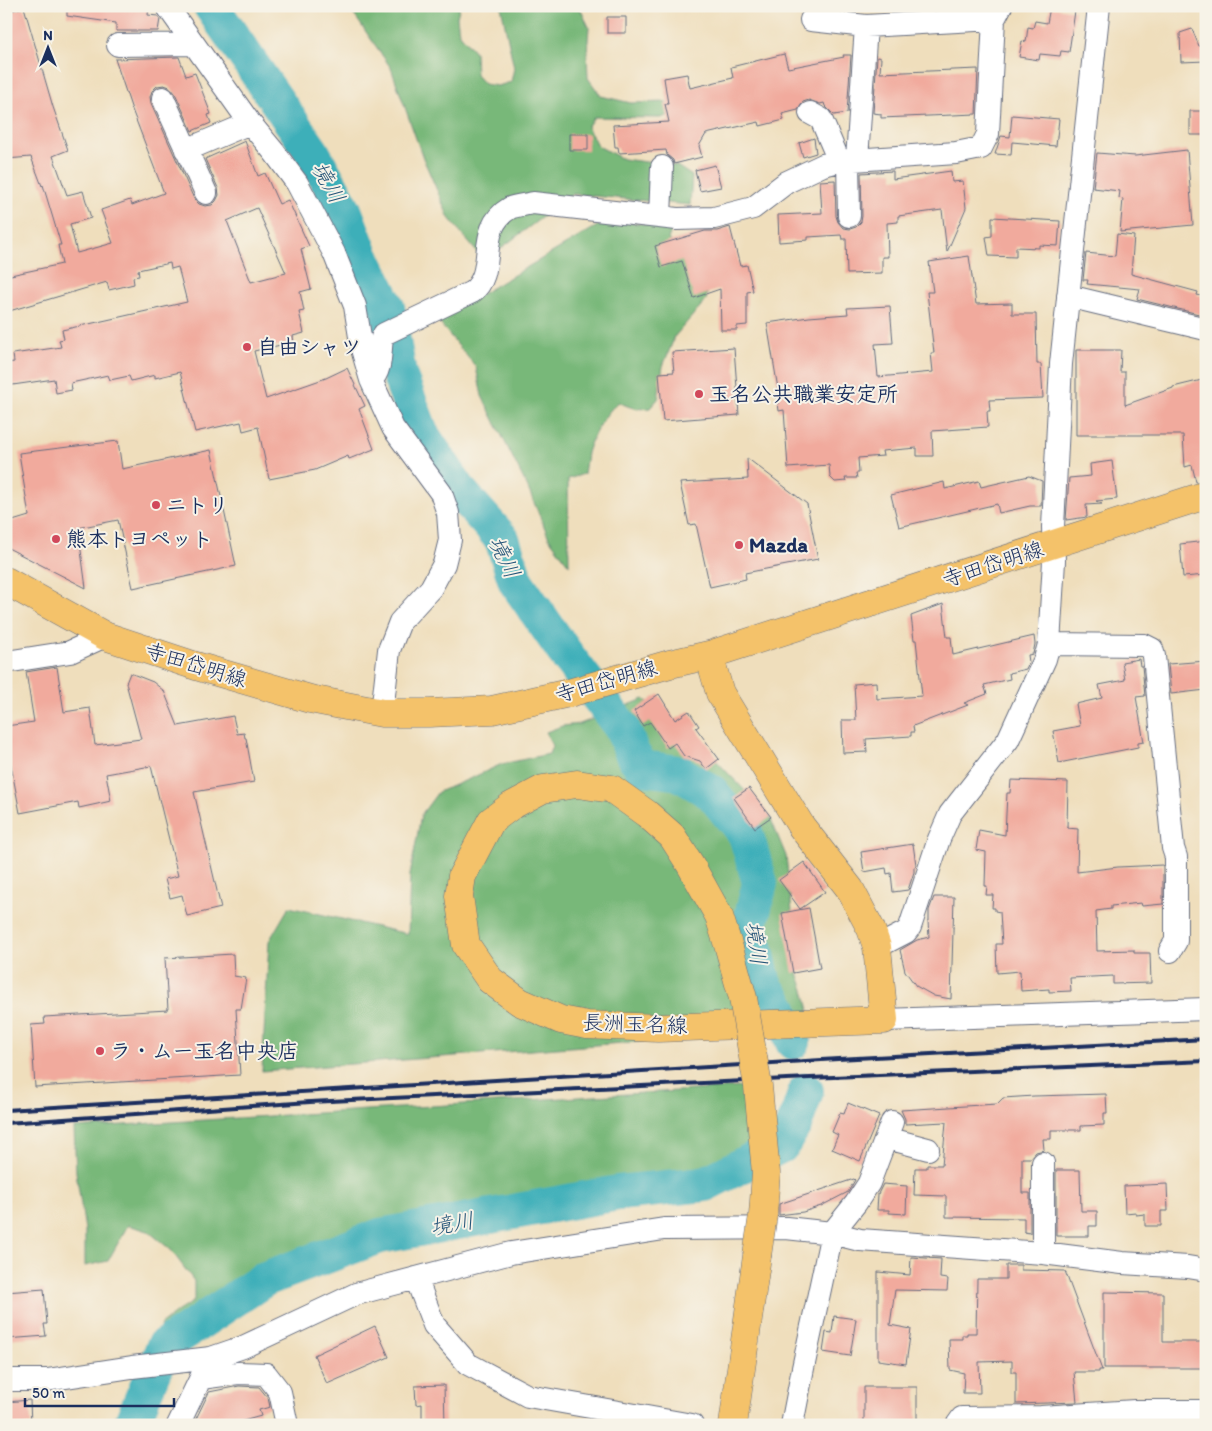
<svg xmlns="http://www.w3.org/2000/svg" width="1212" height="1431" font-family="Itim,'Klee One',sans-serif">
  <rect width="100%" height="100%" fill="#f7f3e8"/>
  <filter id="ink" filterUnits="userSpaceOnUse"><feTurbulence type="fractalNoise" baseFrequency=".02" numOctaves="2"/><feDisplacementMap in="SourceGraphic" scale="10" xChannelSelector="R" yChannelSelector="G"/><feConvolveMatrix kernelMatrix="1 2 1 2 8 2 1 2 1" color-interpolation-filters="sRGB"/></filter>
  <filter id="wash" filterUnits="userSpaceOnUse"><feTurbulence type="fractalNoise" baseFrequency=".0096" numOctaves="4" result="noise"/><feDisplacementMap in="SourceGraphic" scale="20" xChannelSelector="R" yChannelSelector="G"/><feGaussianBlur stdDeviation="1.12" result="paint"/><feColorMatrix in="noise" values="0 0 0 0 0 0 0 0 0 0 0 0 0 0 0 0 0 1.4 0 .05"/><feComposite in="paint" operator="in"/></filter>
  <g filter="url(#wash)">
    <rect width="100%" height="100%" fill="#efdebc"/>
    <!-- forest -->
    <path fill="#78b879" stroke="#4a746c" d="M348,6H460L457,17L459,33L475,52L476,75L484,84L498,86L511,82L514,68L501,6H579L589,27L587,54L588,78L601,96L631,103L665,102L673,114L661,118L594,117L587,127L598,146L623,159L677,166L692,176L690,205L573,194L484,261L449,218L423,158L391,68Z
      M606,221L673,226L668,239L709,281L706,300L675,336L663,366L658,399L650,408C638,410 630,408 619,402C606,411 591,438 587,453C586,460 585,467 584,474L568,479L569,565L549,538L527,486L482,396L476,367L437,320Z
      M644,699L707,751L770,817L786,856L794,930L796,967L804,990L812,1022L750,1033L262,1071L269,941L289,907L408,934L410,875L421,815L438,792L467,780L502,764L549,754L552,746L546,732L562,726L580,724Z
      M758,1086L783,1154L705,1184L618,1193L380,1236L265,1279L164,1346L163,1332L160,1325L178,1311L194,1301V1281L171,1250L148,1231L128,1225L108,1261L85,1266V1230L76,1172L74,1128Z"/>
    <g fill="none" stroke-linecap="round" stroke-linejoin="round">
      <!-- river -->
      <path stroke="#3eafb9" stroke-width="36" d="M211,6L312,152L344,210L361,255L387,307L399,374L422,435L462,494L502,539L516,582L568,657L622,728L633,755L643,768L679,773L712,793L746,835L760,883L750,924L764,985L779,1007L793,1042
        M131,1425L164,1346L265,1279L380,1236L618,1193L705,1184L782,1145L795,1123L806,1091"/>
    </g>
    <g id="blocks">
      <!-- building -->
      <path fill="#f1aa9d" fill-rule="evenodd" d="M67,6H149L148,15L158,16L160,19L158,31H116V23L67,16Z
        M24,7L53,107L68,150L53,156L67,195L83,191L91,218L70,224L77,253L113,243L101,210L130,200L132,205L164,193L131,107L115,59L179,57L186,76L195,73L211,114L208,115L211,123L192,131L175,93L170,87L164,85L157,86L152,91L150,97L151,103L194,199L199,204L205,206L212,205L216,201L219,195L218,188L205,159L245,141L258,176L265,173L279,204L288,200L309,246L301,249L311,289L300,292L304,311L299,312L304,333L293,336L294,342L254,351L266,399L326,378L347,368L365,406L359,409L374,449L349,459L348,456L315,470L269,479L258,427L243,431L241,422L195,432L180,372L155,378V375L131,381L129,376L110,380L108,375L71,383L72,390L56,393L54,379L6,386V363L14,362L13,354L61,347L59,340L64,339L62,330L187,302L178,267L171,269L170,263L138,270L139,276L133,277L134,284L109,290L107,282L6,312V276L62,264L58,245H61L43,185L42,186L31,157L6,159V12ZM257,208L286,273L251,282L227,221Z
        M1050,7L1075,11L1069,52L1061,51L1060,56L1040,54L1039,60L1019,57L1022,41L1026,42L1028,27L1033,28L1035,21L1047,23Z
        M607,17H626V33H607Z
        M1192,29L1199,46H1206V61L1181,62L1180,33Z
        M784,54L788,68L844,57L843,55H851L847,113L834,115L825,106L824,103L820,104L809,100L803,102L798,110L782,114L784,120L760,126L759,122L706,134L699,146L702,157L674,164L673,160L667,155L666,150L619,153L618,147H615L613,125L669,122L665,104H668L664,78L687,74L690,88L733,78L731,67Z
        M877,57L881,58L880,73L978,69L976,114L881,118V114L873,113Z
        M1190,111H1206V135H1190Z
        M1012,115L1059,119L1056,146L1012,142L1011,155L995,154L1001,136L1010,137Z
        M569,134H588V150H569Z
        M814,138L816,153L803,157L799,143Z
        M1187,150L1193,225L1120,232L1123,199L1119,198L1120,191L1093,188L1097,153L1135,156Z
        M715,165L721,187L700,191L695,170Z
        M893,171V179L951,171L952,182L963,181L966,208L947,252L942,210L898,216V222L887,223L888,257H882V273L847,274L846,239H842L841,235L808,237V240L779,242L778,215L822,213L820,181L835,180L836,216L838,222L843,228L850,229L856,227L861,222L862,216L861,173Z
        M992,217L1060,221L1058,246L1039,245V248L1016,247V257L989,256L986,237L992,236Z
        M730,227L740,266L747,265L753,291L747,292V325L737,326V330H721L720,289L694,298L682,261L661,267L655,246L705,231H717Z
        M1117,234L1134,236L1131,274L1198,292L1197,295L1206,297L1203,315L1137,299L1140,289L1087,284L1088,280H1083L1086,253L1115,256Z
        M969,256L976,304L1012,303V314H1036L1037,364H1041L1043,398L989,400L990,411H987L988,427L932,431L933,456H917V448L882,451L883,456L858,458L859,473H856L857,478H845L846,481L835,482L830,477L829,465L788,468L784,410L779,411L777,395H779L767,323L809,317L848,314L847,308L890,306L893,343L875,344L878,377L933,372L931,353H934L927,292H933L929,262Z
        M734,348L739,415L663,421L659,373L674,372L672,352Z
        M1076,350H1121L1120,372H1125V405L1173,388V387L1206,379V480L1196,482L1192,465L1185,467L1183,435H1076Z
        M118,441L122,469L211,450L236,566L133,588L118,520L78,528L86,588L6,547V523L29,516L19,453Z
        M747,458L807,504L818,559L745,573L746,579L710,587L696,524L689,525L680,483L748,479Z
        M1112,461L1117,499L1096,501L1102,504L1086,505L1087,517L1066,520L1069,478L1091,476L1090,464Z
        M1029,476L1042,481L1041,506H1030L999,513L997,504L899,527L891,495L944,482L945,489L979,481L981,487Z
        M1206,541V575L1183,577L1180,544Z
        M943,604L947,637H951L953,655L1034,636L1035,644L1033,654L1028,655L1029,662L1026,669L1009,673L1010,679L984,685L987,694L964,703L968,705L913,726L914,732H911V736L866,739L867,752L843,753L842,720H856L854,684L876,682L877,699L922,696L916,640H914L911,616Z
        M1139,659L1140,666H1142L1145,696L1136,697L1144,742L1138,743V747L1059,763L1053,731L1080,726L1076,704L1102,698L1099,685L1125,680L1122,662Z
        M1206,661V690L1171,694L1168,664Z
        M57,667L64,712L90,708L95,745L141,739L126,683L130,673L153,682L164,691L178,726L233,716L237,734L244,733L245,738H246L254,782L194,792L221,908L187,916L182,895L170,898L165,879L178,876L151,766L106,774L111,801L79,808L78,802L20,813L6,739V726L34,722L26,672Z
        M659,694L675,720L689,711L699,726L696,728L719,759L706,769L700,761L684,756L675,743L668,748L650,722L643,726L634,711Z
        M1011,780L1068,782L1067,828L1078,829L1077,872L1118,867L1163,865V904L1142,906L1141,903L1111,906V909L1096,911L1097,951L1134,950V953H1150L1151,983L1113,984V976L1070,978L1071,991L1049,992V989L1021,991L1020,971L997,973L996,944H1002L1000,912L995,911V908H992L993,895H986L987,886H985L986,852L976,850L979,830L1005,835L1007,793H1010Z
        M749,788L771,817L755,828L734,798Z
        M913,844L916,865L914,868V872L908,890L893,892L891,873L887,874L886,868L864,872L861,852Z
        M804,862L825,892L800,909L779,880Z
        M934,897H954L951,999L934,996L916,986L905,971L900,950L917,940L929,937L928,921H929V910Z
        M809,908L820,968L793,973L782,913Z
        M233,954L234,976L246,978L241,1009H236L240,1075L35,1087L31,1025L45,1024L44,1017L168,1010L165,958Z
        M1106,1094L1107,1113H1104V1125L1081,1126V1130H1051V1139H1043L1044,1150L1036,1152L1031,1158H1022V1193H1030V1233L1024,1232V1218L946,1217V1196L914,1195L915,1168H927V1165H942L946,1122L905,1124V1119L901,1110L997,1104L1003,1098L1034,1096Z
        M848,1103L879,1116L860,1161L832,1149L838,1135L832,1132L840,1113L844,1114Z
        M1056,1170H1080L1081,1211H1097V1226H1089V1236H1056Z
        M854,1179L855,1180L848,1192L821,1206L803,1212L779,1215V1204Z
        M883,1184L907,1186L906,1214L889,1213V1210H877L878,1194Z
        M1167,1184L1168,1211H1161V1226H1145V1214L1136,1215V1212L1125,1213L1124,1186Z
        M911,1257L941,1259L940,1278L948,1279L947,1291L895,1290L890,1325L911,1329L906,1364L878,1360V1272L910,1275Z
        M1006,1265H1021V1270L1065,1271L1102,1370H1099V1372H1074L1077,1402L1016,1404V1372H1012V1361L979,1362L980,1393H963L964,1373L950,1370L949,1339H962V1335H967V1333H976L977,1279H1006Z
        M44,1289L47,1324H44L46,1336L6,1339V1292Z
        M1104,1292L1163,1293V1342H1206V1368H1104Z
        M834,1316L856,1319L850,1356L823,1352L826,1332L832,1333Z
        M375,1326L389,1357L327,1384L314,1355Z
        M444,1385L445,1425H422V1404L416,1405L415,1386Z
        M239,1386L259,1387L268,1398L270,1407L259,1410L261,1416L229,1425H193L209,1392Z
        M864,1387H917V1423H864Z
        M30,1400L31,1425H6V1402Z"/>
    </g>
  </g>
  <g filter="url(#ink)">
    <use href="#blocks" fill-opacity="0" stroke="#656c7f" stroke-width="1"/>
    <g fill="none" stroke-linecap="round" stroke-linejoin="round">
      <defs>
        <path id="minor" d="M167,6L250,123L274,152L297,183L334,253L355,306L362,349L371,380L393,428L441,493L448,513L450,540L444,564L431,588L400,622L389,650L382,713
          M811,20L866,26L994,19
          M118,45L192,44
          M163,98L206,193
          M810,113L821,119L839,161
          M186,150L250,123
          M857,159L866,26
          M848,160L849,216
          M660,217L662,167
          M1068,296L1206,329
          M371,380C382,371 380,351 382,338L384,334L472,292C499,271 474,229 510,208C516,205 526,205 533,203L677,219L714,218L753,208L787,182L823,165L839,161L956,153L981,148L988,134L994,19L1001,6
          M1049,644L1144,645L1152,649L1154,656L1173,848L1176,857V941L1170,951
          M6,662L70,652L105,636
          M877,947L906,932L910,927L939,839L950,814L1008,740L1045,659L1049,644L1054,561L1053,527L1061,364L1099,6
          M884,1020L1206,1009
          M887,1138L928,1149
          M1043,1163V1253
          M416,1278L434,1325L468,1364L528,1396L692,1425
          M201,1378L238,1373L266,1374L280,1392L287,1425
          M6,1380H47L132,1367L211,1358L243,1347L356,1294L511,1253L664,1229L786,1228L832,1233L860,1240L1043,1253L1122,1263L1188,1267L1206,1270
          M178,1425L207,1365
          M792,1425L803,1368L832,1233L856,1203L869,1183L892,1122
          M957,1425L962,1418L1041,1417L1135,1411H1206"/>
        <path id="major" d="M6,581L105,636L196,666L310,699L382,713H429L492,710L569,693L670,664L709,655L1206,495
          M612,789L577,784L543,789L511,806L491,821L462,876L459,896L466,945L490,980L520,1002L561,1020L587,1025L658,1028L884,1020L877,947L871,929L850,889L801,826L720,693L709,655
          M733,1425L757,1256"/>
      </defs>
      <!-- minor casing -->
      <use href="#minor" stroke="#656c7f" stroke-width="24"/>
      <!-- major casing -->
      <use href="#major" stroke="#656c7f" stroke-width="29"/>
      <!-- minor -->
      <use href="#minor" stroke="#fff" stroke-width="22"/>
      <!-- major -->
      <use href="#major" stroke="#f4c26a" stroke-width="28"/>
      <!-- rail -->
      <path stroke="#1b2f5e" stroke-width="4" d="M6,1110L838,1059L1206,1039
        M6,1123L310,1102L787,1079L1206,1061"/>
      <defs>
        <path id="major-bridge" d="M612,789L647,814L672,836L690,864L719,916L729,948L743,998L758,1086L766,1173L763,1215L757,1256"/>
      </defs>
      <!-- major-bridge casing -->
      <use href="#major-bridge" stroke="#656c7f" stroke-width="29" stroke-linecap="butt"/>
      <!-- major-bridge -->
      <use href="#major-bridge" stroke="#f4c26a" stroke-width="28"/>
    </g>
  </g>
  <!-- markers -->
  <g fill="#d1495b" stroke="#f7f3e8" stroke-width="2">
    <circle cx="247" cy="347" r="5"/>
    <circle cx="699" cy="394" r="5"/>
    <circle cx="156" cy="505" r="5"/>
    <circle cx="56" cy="539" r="5"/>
    <circle cx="739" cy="545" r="5"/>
    <circle cx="100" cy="1051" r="5"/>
  </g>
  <g text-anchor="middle" stroke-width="4" stroke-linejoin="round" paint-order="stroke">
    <!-- poi labels -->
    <g font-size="21" font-weight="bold" fill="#1b2f5e" stroke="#f7f3e8" text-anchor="start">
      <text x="257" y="354">自由シャツ</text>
      <text x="709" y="401">玉名公共職業安定所</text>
      <text x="166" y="512">ニトリ</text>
      <text x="66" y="546">熊本トヨペット</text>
      <text x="749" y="552">Mazda</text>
      <text x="110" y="1058">ラ・ムー玉名中央店</text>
    </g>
    <!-- street labels -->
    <g font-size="21" fill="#1b2f5e" stroke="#f7f3e8">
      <text transform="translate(993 564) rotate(-18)" y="7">寺田岱明線</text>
      <text transform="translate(196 665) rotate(17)" y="7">寺田岱明線</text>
      <text transform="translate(606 681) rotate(-16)" y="7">寺田岱明線</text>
      <text transform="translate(635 1024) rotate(2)" y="7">長洲玉名線</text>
    </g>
    <!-- water labels -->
    <g font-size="22" font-style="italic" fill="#265579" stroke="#f7f3e8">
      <text transform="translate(329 182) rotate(61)" y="8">境川</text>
      <text transform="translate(505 557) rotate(64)" y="8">境川</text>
      <text transform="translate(757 943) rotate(83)" y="8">境川</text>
      <text transform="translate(452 1223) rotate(-10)" y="8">境川</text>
    </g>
  </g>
  <!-- margin -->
  <rect width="1212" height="1431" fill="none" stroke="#f7f3e8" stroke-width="25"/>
  <!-- north arrow -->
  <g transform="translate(48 48)" stroke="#f7f3e8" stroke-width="4" paint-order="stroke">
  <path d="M0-4L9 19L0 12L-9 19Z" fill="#1b2f5e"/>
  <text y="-8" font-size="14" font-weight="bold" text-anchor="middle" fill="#1b2f5e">N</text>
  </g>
  <!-- scale -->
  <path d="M25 1398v8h149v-8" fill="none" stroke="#1b2f5e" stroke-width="2.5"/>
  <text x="32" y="1398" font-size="15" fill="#1b2f5e" stroke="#f7f3e8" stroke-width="4" paint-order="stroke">50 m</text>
</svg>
